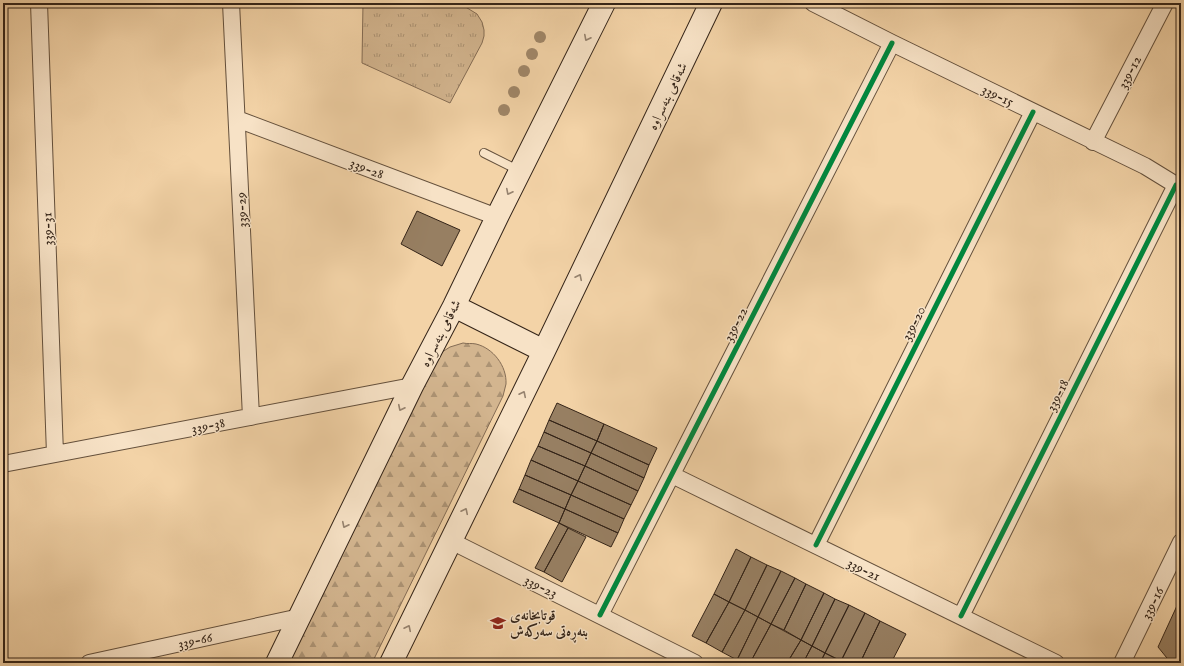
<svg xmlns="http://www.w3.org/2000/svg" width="1184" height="666" font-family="'IM FELL English',Amiri,serif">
  <defs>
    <pattern id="grass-tufts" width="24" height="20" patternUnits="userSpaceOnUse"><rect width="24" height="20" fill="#d3b58f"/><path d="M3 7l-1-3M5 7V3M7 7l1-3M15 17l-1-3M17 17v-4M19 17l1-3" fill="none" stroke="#ac9374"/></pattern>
    <pattern id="forest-firs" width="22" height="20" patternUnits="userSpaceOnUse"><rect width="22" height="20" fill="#d3b58f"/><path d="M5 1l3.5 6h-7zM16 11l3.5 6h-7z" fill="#ac9374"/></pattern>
  </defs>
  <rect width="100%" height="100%" fill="#f3d3a7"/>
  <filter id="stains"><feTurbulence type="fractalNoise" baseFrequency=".005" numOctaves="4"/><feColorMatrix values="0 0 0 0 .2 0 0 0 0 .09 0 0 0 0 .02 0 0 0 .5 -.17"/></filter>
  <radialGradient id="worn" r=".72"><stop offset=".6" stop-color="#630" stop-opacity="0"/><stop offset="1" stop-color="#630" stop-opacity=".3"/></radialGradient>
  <!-- grass -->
  <path fill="url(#grass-tufts)" stroke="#846c54" d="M363,3H459L477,14L482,22L484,30V36L482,43L450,103L362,63Z"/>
  <!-- forest -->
  <path fill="url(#forest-firs)" stroke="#846c54" d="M463,343C467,344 472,343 476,344C493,348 507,366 506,384C505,388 504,392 503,396L372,663H287L439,354L450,347Z"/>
  <!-- building -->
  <path fill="#977f62" stroke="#342418" d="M417,211L460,230L442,266L401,244Z
    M557,403L604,424L597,441L549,420Z
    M549,420L597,441L591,453L544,432Z
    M604,424L657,448L649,465L597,441Z
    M544,432L591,453L585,466L538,446Z
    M597,441L649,465L644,478L591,453Z
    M538,446L585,466L578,481L531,460Z
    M591,453L644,478L638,491L585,466Z
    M531,460L578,481L571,495L525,475Z
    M585,466L638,491L631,505L578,481Z
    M525,475L571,495L565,509L519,489Z
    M578,481L631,505L624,519L571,495Z
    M519,489L565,509L559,523L513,502Z
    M571,495L624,519L618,533L565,509Z
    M565,509L618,533L611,547L559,523Z
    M559,523L568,528L544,572L535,568Z
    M568,528L586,537L562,582L544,572Z
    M736,549L751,557L729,602L714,594Z
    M751,557L767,565L745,610L729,602Z
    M767,565L781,571L758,617L745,610Z
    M781,571L795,578L771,624L758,617Z
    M795,578L806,584L784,630L771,624Z
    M806,584L824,593L801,640L784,630Z
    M824,593L835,599L812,646L801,640Z
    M714,594L729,602L706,643L692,636Z
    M1181,597V663H1171L1158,647Z
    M835,599L849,605L825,653L812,646Z
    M729,602L745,610L722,652L706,643Z
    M849,605L865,613L841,661L825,653Z
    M745,610L758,617L737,660L722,652Z
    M865,613L880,621L860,663H844L841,661Z
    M758,617L771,624L750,663H743L737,660Z
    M880,621L906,634L891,663H860Z
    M771,624L801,640L787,663H750Z
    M801,640L812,646L803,663H787Z
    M812,646L825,653L820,663H803Z
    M825,653L841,661L840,663H820Z"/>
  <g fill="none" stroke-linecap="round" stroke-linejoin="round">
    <defs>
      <path id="service" d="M484,153L520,171"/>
      <path id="minor" d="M39,3L55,454
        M231,3L251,417
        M813,3L892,43L1145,166L1176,185L1181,189
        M237,119L497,217
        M1093,142L1165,3
        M3,464L412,386
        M672,475L1056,663
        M451,541L695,663
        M816,545L1033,112
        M600,615L892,43
        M961,616L1176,185
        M89,663L300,617
        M1122,663L1181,542"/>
      <path id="secondary" d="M454,306L544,351
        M277,663L412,386L454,306L497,217L604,3
        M391,663L544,351L711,3"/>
    </defs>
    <!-- service casing -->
    <use href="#service" stroke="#64503c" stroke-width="10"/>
    <!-- minor casing -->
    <use href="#minor" stroke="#64503c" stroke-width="18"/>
    <!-- secondary casing -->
    <use href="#secondary" stroke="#342418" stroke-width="24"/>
    <!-- service -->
    <use href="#service" stroke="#f7e2c6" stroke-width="8"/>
    <!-- minor -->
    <use href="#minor" stroke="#f7e2c6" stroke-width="16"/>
    <!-- secondary -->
    <use href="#secondary" stroke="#f7e2c6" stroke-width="22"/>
    <defs>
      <path id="cycleway" d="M816,545L1033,112
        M600,615L892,43
        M961,616L1176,185"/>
    </defs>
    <!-- cycleway casing -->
    <use href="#cycleway" stroke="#f7e2c6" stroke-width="8"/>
    <!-- cycleway -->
    <use href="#cycleway" stroke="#00873e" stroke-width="5"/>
  </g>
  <!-- trees -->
  <g fill="#a08769">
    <circle cx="540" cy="37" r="6"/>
    <circle cx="532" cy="54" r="6"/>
    <circle cx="524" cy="71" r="6"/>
    <circle cx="514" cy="92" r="6"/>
    <circle cx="504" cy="110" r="6"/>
  </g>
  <!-- one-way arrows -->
  <defs><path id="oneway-chevron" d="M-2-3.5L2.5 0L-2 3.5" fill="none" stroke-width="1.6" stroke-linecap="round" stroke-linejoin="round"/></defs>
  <g stroke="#96836f">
    <use href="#oneway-chevron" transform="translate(587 38) rotate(117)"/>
    <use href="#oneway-chevron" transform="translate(509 192) rotate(117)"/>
    <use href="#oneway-chevron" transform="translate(579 277) rotate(-64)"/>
    <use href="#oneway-chevron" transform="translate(523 394) rotate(-64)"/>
    <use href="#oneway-chevron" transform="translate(401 408) rotate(116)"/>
    <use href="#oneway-chevron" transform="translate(465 511) rotate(-64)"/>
    <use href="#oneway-chevron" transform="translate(345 525) rotate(116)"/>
    <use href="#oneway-chevron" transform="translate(408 628) rotate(-64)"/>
  </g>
  <!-- icons -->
  <defs>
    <symbol id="school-bare" viewBox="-9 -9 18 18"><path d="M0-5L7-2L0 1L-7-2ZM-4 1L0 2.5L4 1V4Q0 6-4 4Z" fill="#8f2418" stroke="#f7e2c6" stroke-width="2.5" paint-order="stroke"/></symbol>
  </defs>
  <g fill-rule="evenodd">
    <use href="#school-bare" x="487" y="612" width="22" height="22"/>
  </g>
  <g text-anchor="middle" stroke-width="3" stroke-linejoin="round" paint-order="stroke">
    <!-- street labels -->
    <g font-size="14" fill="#342418" stroke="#f7e2c6">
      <text transform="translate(1129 72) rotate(-63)" y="5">339-12</text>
      <text transform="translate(998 95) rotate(26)" y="5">339-15</text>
      <text transform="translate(667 96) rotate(-64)" y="5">شەقامی بنەسراوە</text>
      <text transform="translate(367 168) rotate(21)" y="5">339-28</text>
      <text transform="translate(241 210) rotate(-93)" y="5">339-29</text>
      <text transform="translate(47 229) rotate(-92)" y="5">339-31</text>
      <text transform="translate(913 323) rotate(-63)" y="5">339-20</text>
      <text transform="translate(735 324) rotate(-63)" y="5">339-22</text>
      <text transform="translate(440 333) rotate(-63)" y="5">شەقامی بنەسراوە</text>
      <text transform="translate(1057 395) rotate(-64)" y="5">339-18</text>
      <text transform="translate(208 425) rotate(-11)" y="5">339-38</text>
      <text transform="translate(864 569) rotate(26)" y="5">339-21</text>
      <text transform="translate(541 586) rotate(26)" y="5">339-23</text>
      <text transform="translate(1152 603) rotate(-64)" y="5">339-16</text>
      <text transform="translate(195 640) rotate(-12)" y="5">339-66</text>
    </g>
    <!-- poi labels -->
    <g font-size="14" font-weight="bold" fill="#342418" stroke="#f7e2c6" text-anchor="start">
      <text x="510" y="620">قوتابخانەی<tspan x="510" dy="16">بنەڕەتی سەرکەش</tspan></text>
    </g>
  </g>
  <!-- margin -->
  <rect width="1184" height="666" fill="none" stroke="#f3d3a7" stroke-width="16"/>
  <rect x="4" y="4" width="1176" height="658" fill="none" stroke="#342418" stroke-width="2"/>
  <rect x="8" y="8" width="1168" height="650" fill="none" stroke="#342418"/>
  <rect width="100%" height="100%" filter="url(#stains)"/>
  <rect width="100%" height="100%" fill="url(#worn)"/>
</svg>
